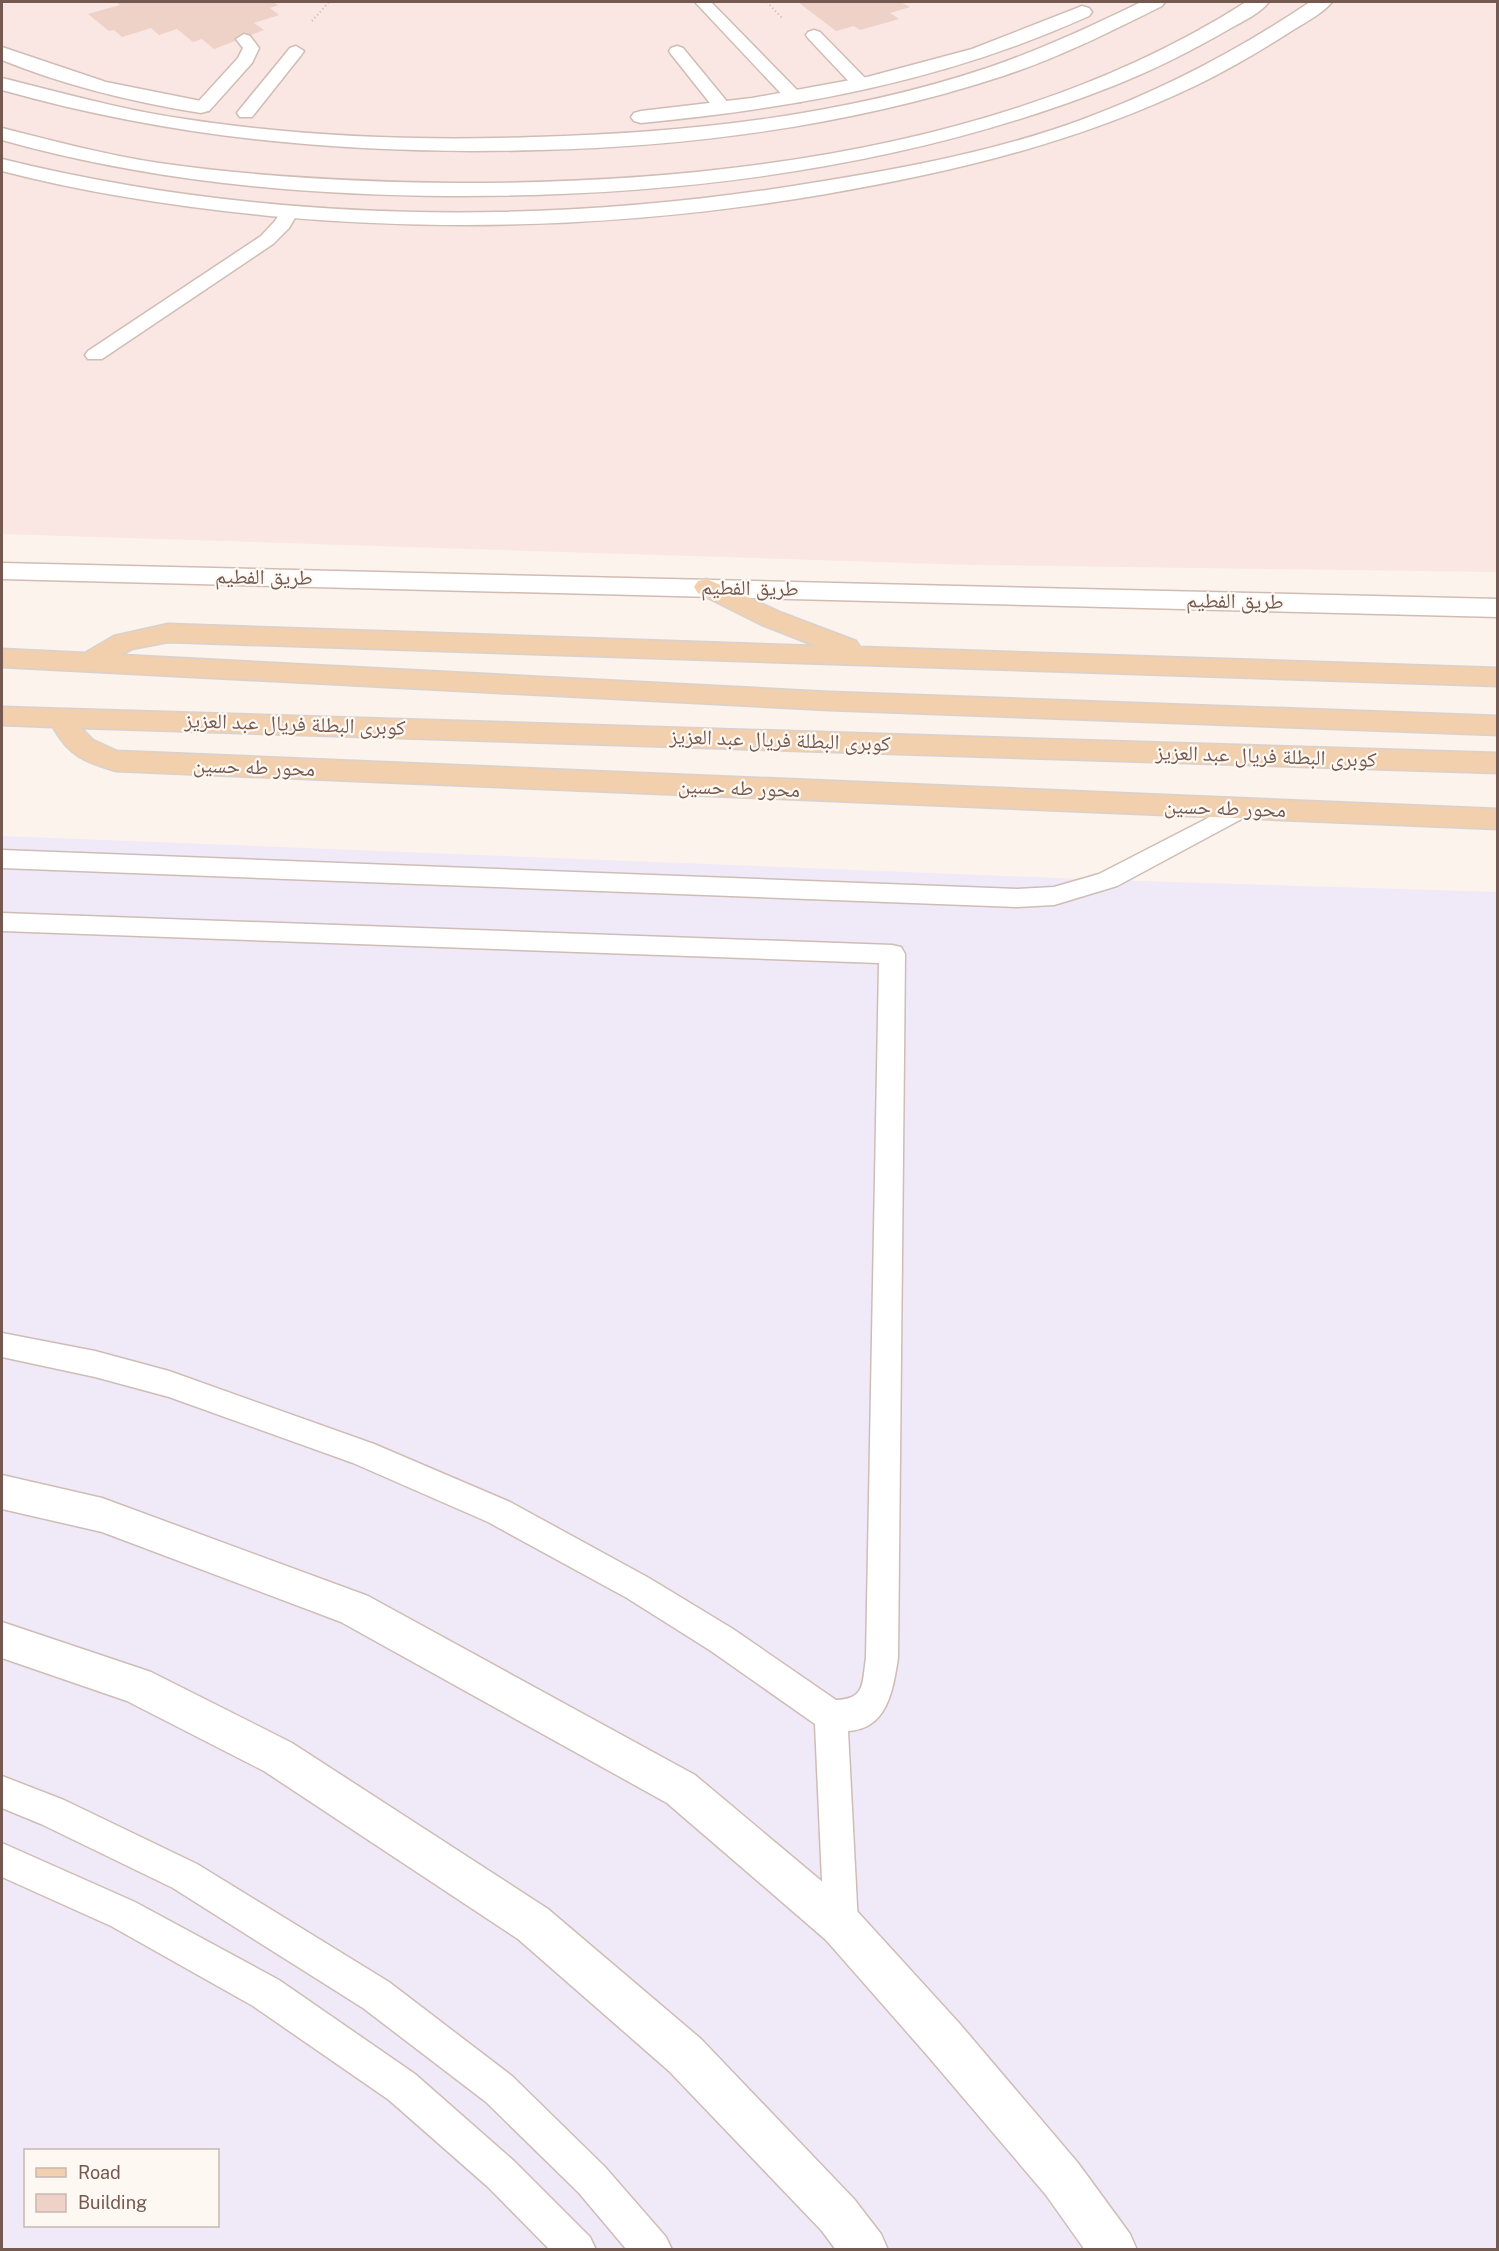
<svg xmlns="http://www.w3.org/2000/svg" width="1499" height="2251" font-family="'Public Sans','Noto Naskh Arabic',sans-serif">
  <rect width="100%" height="100%" fill="#fbf3ec"/>
  <!-- commercial -->
  <path fill="#fae6e2" d="M2,2H1497V572L974,565L2,534Z"/>
  <!-- education -->
  <path fill="#f0e9f8" fill-rule="evenodd" d="M2,836L1108,880L1497,892V2249L2,2250ZM26,2150H218V2226H26Z"/>
  <!-- building -->
  <path fill="#eed1c7" d="M116,2H273L278,5L270,8L279,15L254,23L264,30L214,49L202,39L193,42L177,29L159,35L151,28L122,37L114,30L109,31L88,14L120,5Z
    M798,2H900L910,7L890,13L899,19L860,30L854,26L836,31Z"/>
  <g fill="none" stroke-linecap="round" stroke-linejoin="round">
    <defs>
      <path id="lane" d="M695,2H711L801,94L803,98L801,102H789Z
        M814,30L820,32L867,80L869,84L867,88H855L808,38L806,35L808,32Z
        M244,34L250,36L259,48L252,63L209,111H197L195,107L197,103L238,58L243,48L236,39Z
        M296,46L304,51L302,54L252,117H240L237,113L240,109L290,48Z
        M677,46L683,48L729,104L731,108L729,112H717L671,54L669,51L671,48Z
        M290,206L296,207L299,211L289,228L273,244L102,359H88L85,355L88,351L261,236L275,221L284,207Z
        M1241,801L1249,803L1253,809L1249,815L1117,886L1054,905L1017,907L2,868V850L1017,889L1054,887L1099,874Z
        M2,913L892,945L901,947L905,954L898,1658C893,1689 888,1729 848,1731L858,1925L853,1937L841,1942L829,1937L824,1925L815,1724L711,1651L627,1598L488,1522L353,1463L169,1397L95,1377L2,1357V1333L95,1351L169,1371L374,1444L510,1502L649,1578L733,1629L836,1700C866,1699 862,1683 866,1658L879,963L2,931Z
        M2,1776L64,1800L197,1864L389,1982L512,2076L605,2167L666,2237L672,2250H627L579,2193L486,2102L363,2008L173,1888L41,1824L2,1808Z
        M2,1843L135,1902L279,1980L415,2074L514,2161L590,2237L596,2250H550L488,2187L389,2100L253,2006L111,1926L2,1877Z"/>
      <path id="street" d="M1141,2H1165L1162,6C1110,32 1058,58 1003,76C853,125 697,146 539,150C355,155 179,140 2,90V78C63,93 122,110 185,119C301,137 418,141 535,137C689,133 844,116 990,67C1042,49 1092,26 1141,2Z
        M1246,2H1269C1260,13 1244,21 1231,28C1193,50 1154,70 1113,86C903,169 675,197 450,196C298,195 148,181 2,140V128C54,141 106,155 159,163C257,177 355,182 454,183C719,184 1019,147 1246,2Z
        M1310,2H1332C1322,14 1306,22 1293,30C1262,50 1230,69 1197,85C1079,142 954,172 826,194C644,225 466,233 281,217C187,208 94,195 2,171V159C270,225 553,227 824,181C911,167 999,150 1081,120C1162,90 1239,50 1310,2Z
        M1082,6L1089,8L1092,12L1089,16C945,81 797,108 641,123L634,121L631,117L634,113L641,111L752,98L867,77L972,49Z
        M2,47L106,82L201,101L208,103L211,107L208,111L201,113C133,102 66,86 2,60Z
        M2,1475L102,1498L368,1596L695,1775L856,1910L959,2023L1078,2163L1130,2234L1137,2250H1085L1046,2195L927,2055L826,1940L667,1803L341,1622L102,1532L2,1509Z
        M2,1622L151,1672L292,1743L548,1909L701,2039L854,2199L881,2234L888,2250H836L822,2231L669,2071L518,1939L264,1771L127,1701L2,1658Z"/>
      <path id="secondary" d="M2,563L1498,599V617L2,579Z"/>
      <path id="primary" d="M707,579L782,613L856,641L860,647L1498,668V686L168,642L132,649L122,655L829,692L1498,716V735L829,710L2,667V649L85,653L114,636L168,624L816,646L762,625L698,593L694,587L698,581Z
        M2,707L1498,753V773L81,728L93,740L117,751L1498,809V829L116,771C85,762 69,756 53,727L2,725Z"/>
    </defs>
    <!-- lane casing -->
    <use href="#lane" stroke="#cfbdb5" stroke-width="3"/>
    <!-- street casing -->
    <use href="#street" stroke="#cfbdb5" stroke-width="3"/>
    <!-- secondary casing -->
    <use href="#secondary" stroke="#d1bcb3" stroke-width="3"/>
    <!-- primary casing -->
    <use href="#primary" stroke="#d8d1ce" stroke-width="3"/>
    <!-- path -->
    <path stroke="#d3b4a9" stroke-width="2" stroke-dasharray="1 3" stroke-linecap="butt" d="M767,2L782,18
      M312,21L329,2"/>
    <!-- lane -->
    <use href="#lane" fill="#fff" fill-rule="evenodd"/>
    <!-- street -->
    <use href="#street" fill="#fff" fill-rule="evenodd"/>
    <!-- secondary -->
    <use href="#secondary" fill="#fff" fill-rule="evenodd"/>
    <!-- primary -->
    <use href="#primary" fill="#f2cfad" fill-rule="evenodd"/>
  </g>
  <g text-anchor="middle" stroke-width="4.5" stroke-linejoin="round" paint-order="stroke">
    <!-- street labels -->
    <g font-size="21" fill="#745951" stroke="#fef8f3">
      <text transform="translate(264 577) rotate(1)" y="7">طريق الفطيم</text>
      <text transform="translate(750 588) rotate(1)" y="7">طريق الفطيم</text>
      <text transform="translate(1235 601) rotate(1)" y="7">طريق الفطيم</text>
      <text transform="translate(295 724) rotate(2)" y="7">كوبرى البطلة فريال عبد العزيز</text>
      <text transform="translate(780 740) rotate(2)" y="7">كوبرى البطلة فريال عبد العزيز</text>
      <text transform="translate(1266 756) rotate(2)" y="7">كوبرى البطلة فريال عبد العزيز</text>
      <text transform="translate(254 767) rotate(2)" y="7">محور طه حسين</text>
      <text transform="translate(739 788) rotate(2)" y="7">محور طه حسين</text>
      <text transform="translate(1225 808) rotate(2)" y="7">محور طه حسين</text>
    </g>
  </g>
  <!-- border -->
  <rect width="1499" height="2251" fill="none" stroke="#745951" stroke-width="6"/>
  <!-- legend -->
  <rect x="24" y="2149" width="195" height="78" fill="#fef8f3" stroke="#c7b8b2" stroke-width="1.5"/>
  <rect x="36" y="2168" width="30" height="9" fill="#f2cfad" stroke="#c7b8b2" stroke-width="1.5"/>
  <text x="78" y="2179" font-size="18" fill="#745951">Road</text>
  <rect x="36" y="2194" width="30" height="18" fill="#eed1c7" stroke="#c7b8b2" stroke-width="1.5"/>
  <text x="78" y="2209" font-size="18" fill="#745951">Building</text>
</svg>
